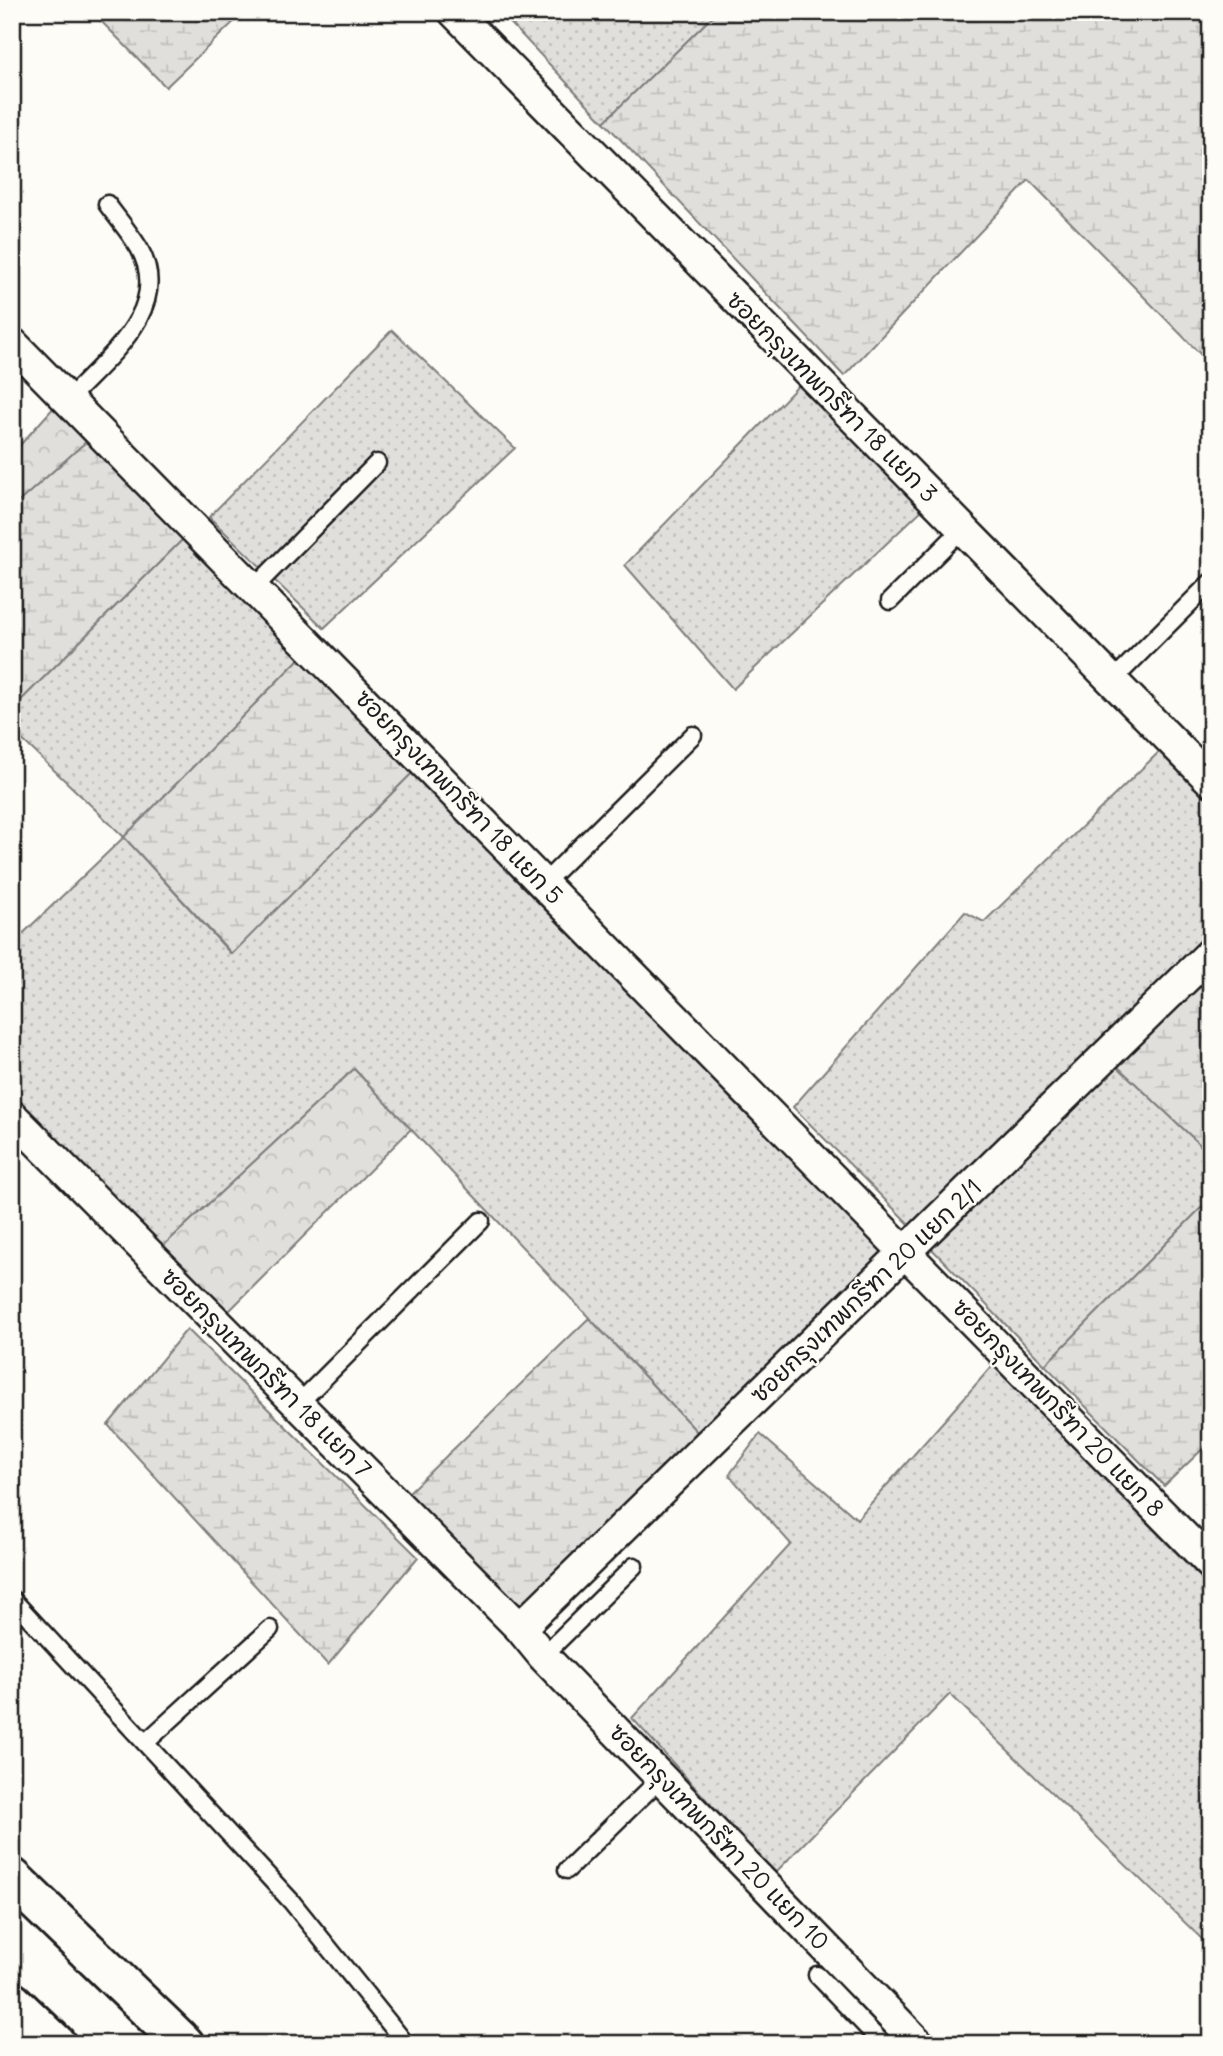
<svg xmlns="http://www.w3.org/2000/svg" width="1223" height="2056" font-family="Delius,'Playpen Sans Thai',sans-serif">
  <defs>
    <pattern id="green-dots" width="8" height="8" patternUnits="userSpaceOnUse" patternTransform="scale(1.75)"><rect width="8" height="8" fill="#e0dfdb"/><path d="M2 2h.1M6 6h.1" fill="none" stroke="#c0bfbb" stroke-width="1.8" stroke-linecap="round"/></pattern>
    <pattern id="forest-crowns" width="20" height="18" patternUnits="userSpaceOnUse" patternTransform="scale(1.75)"><rect width="20" height="18" fill="#e0dfdb"/><path d="M2 6a3 3 0 1 1 6 0M12 15a3 3 0 1 1 6 0" fill="none" stroke="#c0bfbb"/></pattern>
    <pattern id="wetland-marsh" width="20" height="14" patternUnits="userSpaceOnUse" patternTransform="scale(1.75)"><rect width="20" height="14" fill="#e0dfdb"/><path d="M1 5h8M5 5V1M11 12h8M15 12V8" fill="none" stroke="#c0bfbb"/></pattern>
  </defs>
  <rect width="100%" height="100%" fill="#fdfcf7"/>
  <filter id="ink" filterUnits="userSpaceOnUse"><feTurbulence type="fractalNoise" baseFrequency=".0143" numOctaves="2"/><feDisplacementMap in="SourceGraphic" scale="14" xChannelSelector="R" yChannelSelector="G"/><feConvolveMatrix kernelMatrix="1 2 1 2 8 2 1 2 1" color-interpolation-filters="sRGB"/></filter>
  <g filter="url(#ink)">
    <!-- green -->
    <path fill="url(#green-dots)" stroke="#7e7e7c" stroke-width="2" d="M500,12H717L604,122Z
      M392,330L515,448L324,628L209,517Z
      M800,384L925,507L733,689L625,565Z
      M185,537L304,654L124,837L231,954L417,768L888,1247L700,1435L354,1069L161,1248L12,1101V944L124,837L12,730V709Z
      M1161,750L1211,799V935L911,1226L793,1107L965,912L984,922Z
      M1117,1066L1211,1155V1198L1045,1365L928,1245Z
      M993,1365L1211,1588V1948L950,1694L774,1874L632,1718L791,1544L729,1475L760,1434L857,1519Z"/>
    <!-- forest -->
    <path fill="url(#forest-crowns)" stroke="#7e7e7c" stroke-width="2" d="M55,406L87,441L12,508V454Z
      M354,1069L411,1129L226,1314L161,1248Z"/>
    <!-- wetland -->
    <path fill="url(#wetland-marsh)" stroke="#7e7e7c" stroke-width="2" d="M92,12H244L166,87Z
      M717,12H1211V365L1029,180L844,376L604,122Z
      M87,441L185,537L12,709V554L16,551L12,546V508Z
      M304,654L417,768L232,954L124,837Z
      M1211,973V1155L1117,1066Z
      M1211,1198V1441L1164,1486L1045,1365Z
      M589,1318L700,1435L518,1611L406,1495Z
      M187,1329L418,1557L328,1665L108,1425Z"/>
    <g fill="none" stroke-linecap="round" stroke-linejoin="round">
      <defs>
        <path id="service" d="M68,400C105,359 174,309 139,248C130,233 118,219 107,204
          M254,588L377,463
          M890,601L962,529
          M1112,681L1211,582
          M543,884L693,735
          M297,1405L481,1221
          M12,1599L291,1901L406,2044
          M543,1656L634,1566
          M145,1743L270,1629
          M567,1870L661,1778
          M817,1975L883,2044"/>
        <path id="minor" d="M454,12L1211,781
          M12,343L1211,1564
          M12,1116L520,1628L543,1656L919,2044
          M520,1628L1211,953"/>
        <path id="secondary" d="M12,1878L184,2044"/>
        <path id="motorway" d="M12,2002L56,2044"/>
      </defs>
      <!-- service casing -->
      <use href="#service" stroke="#1c1c1c" stroke-width="21"/>
      <!-- minor casing -->
      <use href="#minor" stroke="#1c1c1c" stroke-width="35"/>
      <!-- secondary casing -->
      <use href="#secondary" stroke="#1c1c1c" stroke-width="44"/>
      <!-- motorway casing -->
      <use href="#motorway" stroke="#1c1c1c" stroke-width="44"/>
      <!-- service -->
      <use href="#service" stroke="#fdfcf7" stroke-width="16"/>
      <!-- minor -->
      <use href="#minor" stroke="#fdfcf7" stroke-width="30"/>
      <!-- secondary -->
      <use href="#secondary" stroke="#fdfcf7" stroke-width="38"/>
      <!-- motorway -->
      <use href="#motorway" stroke="#fdfcf7" stroke-width="38"/>
    </g>
  </g>
  <g text-anchor="middle" stroke-width="5" stroke-linejoin="round" paint-order="stroke">
    <!-- street labels -->
    <g font-size="24" fill="#1c1c1c" stroke="#fdfcf7">
      <text transform="translate(832 397) rotate(45)" y="8">ซอยกรุงเทพกรีฑา 18 แยก 3</text>
      <text transform="translate(459 797) rotate(46)" y="8">ซอยกรุงเทพกรีฑา 18 แยก 5</text>
      <text transform="translate(866 1291) rotate(-44)" y="8">ซอยกรุงเทพกรีฑา 20 แยก 2/1</text>
      <text transform="translate(266 1373) rotate(45)" y="8">ซอยกรุงเทพกรีฑา 18 แยก 7</text>
      <text transform="translate(1058 1408) rotate(46)" y="8">ซอยกรุงเทพกรีฑา 20 แยก 8</text>
      <text transform="translate(719 1837) rotate(46)" y="8">ซอยกรุงเทพกรีฑา 20 แยก 10</text>
    </g>
  </g>
  <!-- margin -->
  <rect width="1223" height="2056" fill="none" stroke="#fdfcf7" stroke-width="42"/>
  <rect x="21" y="21" width="1181" height="2014" fill="none" stroke="#1c1c1c" stroke-width="2.5" filter="url(#ink)"/>
</svg>
